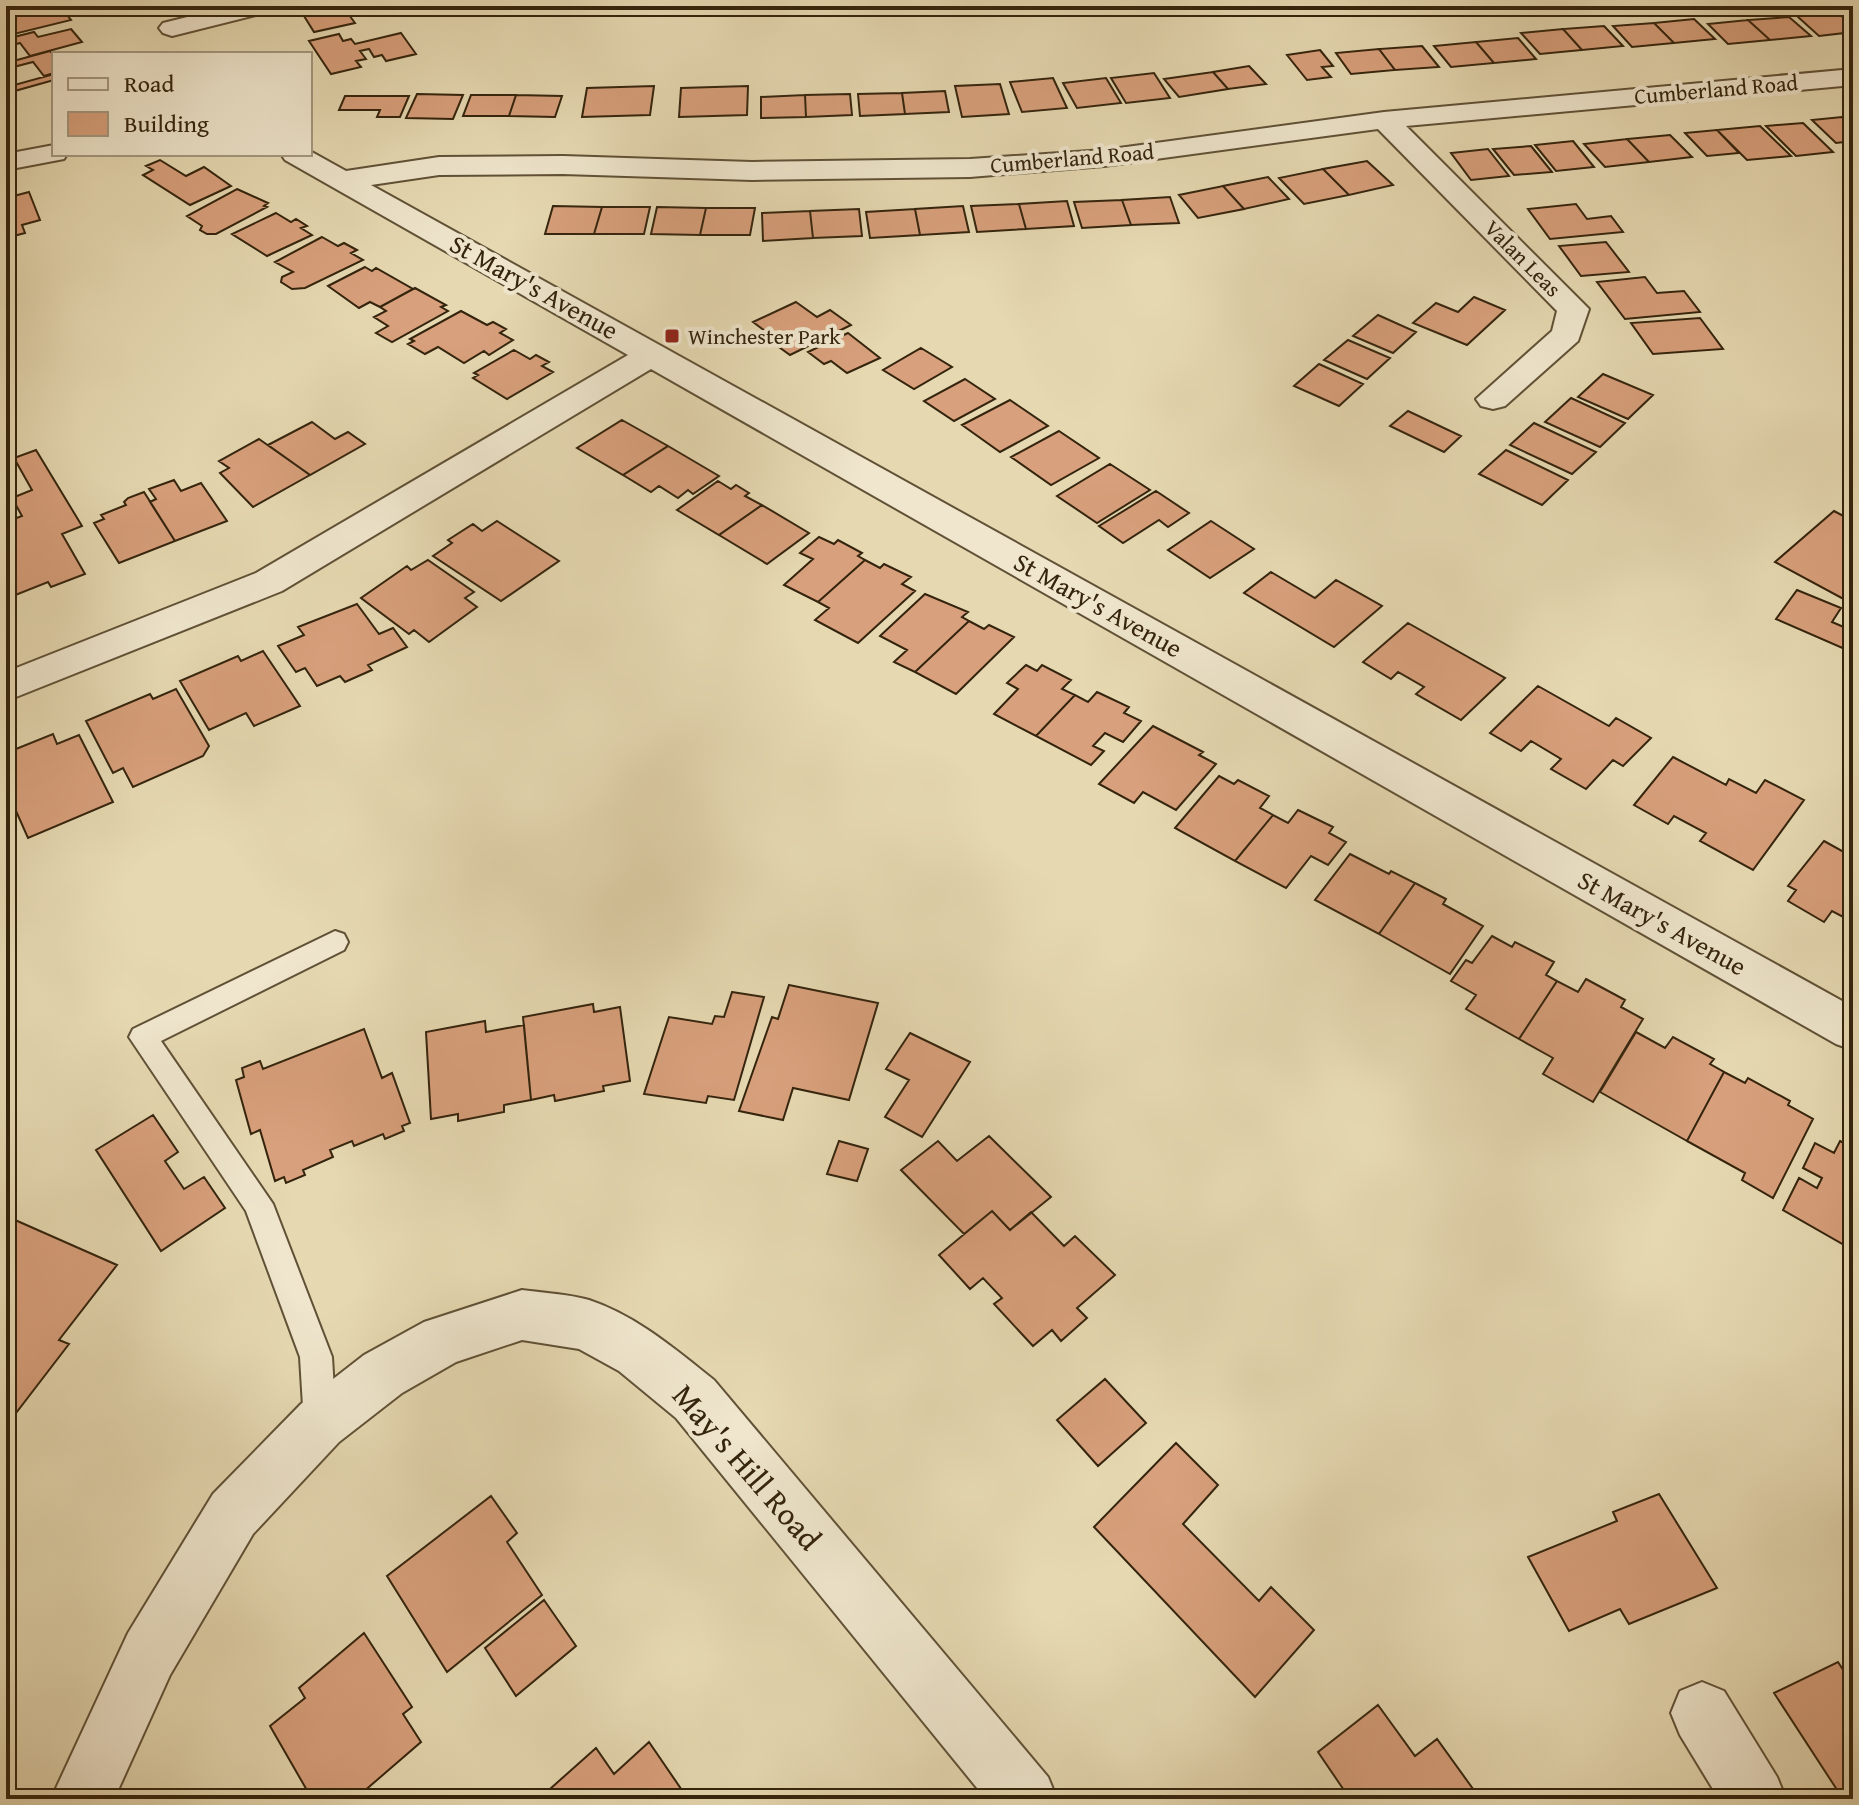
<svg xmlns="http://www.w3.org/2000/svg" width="1859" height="1805" font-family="'Gentium Book Plus',serif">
  <rect width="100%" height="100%" fill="#e6d9b2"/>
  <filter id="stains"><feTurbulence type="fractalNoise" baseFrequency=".0025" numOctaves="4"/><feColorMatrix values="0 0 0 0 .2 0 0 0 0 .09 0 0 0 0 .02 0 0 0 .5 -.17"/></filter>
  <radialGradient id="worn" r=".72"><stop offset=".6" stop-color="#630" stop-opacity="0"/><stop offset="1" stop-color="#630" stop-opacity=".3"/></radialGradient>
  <!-- building -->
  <path fill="#d8a07c" stroke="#34240d" stroke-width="2" d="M6,6H60L71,20L10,35L6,30Z
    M344,8L355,23L314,32L304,16Z
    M1837,12L1853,26V32L1819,36L1797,16Z
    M1789,17L1811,36L1770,40L1748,20Z
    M1694,19L1715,39L1674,43L1654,23Z
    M1748,20L1770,40L1728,44L1708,24Z
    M1654,23L1674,43L1632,47L1613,26Z
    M1604,26L1623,46L1582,50L1563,29Z
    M71,29L82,42L30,56L20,43L6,47V39L34,32L38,37Z
    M1563,29L1582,50L1540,54L1521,33Z
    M401,33L416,54L386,61L382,55L374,57L369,49L360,51L366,59L356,61L361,67L331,74L309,41L339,34L343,41L351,39L355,44Z
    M1518,38L1536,59L1494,63L1476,42Z
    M1476,42L1494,63L1451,67L1434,46Z
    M1422,46L1439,67L1395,70L1379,49Z
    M1379,49L1395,70L1351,74L1336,53Z
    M1320,50L1333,66L1322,67L1331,77L1307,80L1287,55Z
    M50,51L54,56V73L44,76L33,62L6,69V63Z
    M1249,66L1266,84L1228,89L1213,72Z
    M1213,72L1228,89L1179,97L1164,79Z
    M1154,73L1170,98L1126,103L1111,78Z
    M54,74V80L11,92L7,87Z
    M1053,78L1067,108L1022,112L1010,82Z
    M1106,78L1121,103L1077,108L1063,83Z
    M1000,84L1009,114L962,117L955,86Z
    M654,86L650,115L582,117L587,88Z
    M748,86L747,115L679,117L681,88Z
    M945,91L949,112L905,114L902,93Z
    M902,93L905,114L860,116L858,94Z
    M417,94L463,95L453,119L406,118Z
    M850,94L852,115L806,117L805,95Z
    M471,95H516L509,116H463Z
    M516,95L562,96L555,117L509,116Z
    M805,95L806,117L761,118V97Z
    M345,96H409L400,117H377L380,110H339Z
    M1842,117L1853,127V141L1836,143L1812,120Z
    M1803,123L1833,152L1796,156L1766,126Z
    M1760,126L1791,156L1747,160L1717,130Z
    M1717,130L1739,153L1707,156L1685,133Z
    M1670,135L1692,157L1649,162L1627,139Z
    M1627,139L1649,162L1605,167L1584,144Z
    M1573,141L1594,167L1556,171L1535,145Z
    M1531,146L1552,172L1514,175L1493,149Z
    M1488,149L1509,176L1471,180L1451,153Z
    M160,160L186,176L204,167L231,186L190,205L143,175L153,170L146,166Z
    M1367,161L1393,185L1349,195L1323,169Z
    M1323,169L1349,195L1304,204L1279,178Z
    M1268,177L1289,199L1244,209L1223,186Z
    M1223,186L1244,209L1198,218L1179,195Z
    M237,189L268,203L264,206L267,207L216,234H207L200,230L202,226L187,216Z
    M29,192L40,220L22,225L25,233L6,238V198Z
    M1170,197L1179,223L1131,225L1122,200Z
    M1122,200L1131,225L1082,228L1074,202Z
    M1067,201L1074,226L1026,229L1019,204Z
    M1019,204L1026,229L977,232L971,206Z
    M1576,204L1587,219L1611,216L1623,232L1550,239L1528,209Z
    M553,206L602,207L594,234H545Z
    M963,206L969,232L920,235L915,209Z
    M602,207H650L644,234H594Z
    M657,207L706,208L700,235L651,234Z
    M706,208H755L750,235H700Z
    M859,209L862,236L813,238L810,211Z
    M915,209L920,235L870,238L866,212Z
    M810,211L813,238L763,241L762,213Z
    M276,213L291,222L296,219L307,226L301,228L312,235L267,256L232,234Z
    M322,237L338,246L344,243L357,250L351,253L363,260L305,288L292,289L281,282L282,277L293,272L275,262Z
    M1606,242L1629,272L1581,276L1559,246Z
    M365,267L372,271L376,268L413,289L380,307L370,302L359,308L328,286Z
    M1645,277L1657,293L1684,291L1700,312L1625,319L1597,282Z
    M415,288L446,305L441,307L448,311L392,342L376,333L388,326L374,317L386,311L380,307Z
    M1474,297L1505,310L1467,345L1413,323L1436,303L1458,312Z
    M796,302L817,317L830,310L851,325L790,355L772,342L777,340L753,322Z
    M461,311L487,325L493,322L506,329L500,333L513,340L489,355L484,351L464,363L438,347L425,354L408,344L414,341L410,339Z
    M1378,315L1416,332L1393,353L1353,336Z
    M1700,318L1723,349L1653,354L1631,323Z
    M848,333L880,358L847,373L831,361L824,364L808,352Z
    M1348,340L1390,358L1367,379L1324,360Z
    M921,348L952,367L914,389L883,370Z
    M514,350L530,359L536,355L549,362L542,366L553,372L507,399L473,378L478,375L474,373Z
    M1319,364L1363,384L1339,406L1294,386Z
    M1603,374L1653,395L1628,419L1578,397Z
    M965,379L995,399L954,421L924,401Z
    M1571,398L1625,423L1600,447L1545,422Z
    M1010,400L1048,426L1000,452L962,425Z
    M1408,411L1461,436L1444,452L1390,426Z
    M622,420L668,446L623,475L577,448Z
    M312,422L335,439L348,432L365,444L310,475L268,445Z
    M1534,423L1596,452L1572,474L1510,445Z
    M1059,431L1099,458L1051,485L1011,457Z
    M259,439L310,475L253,507L220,473L229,468L219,461Z
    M668,446L719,476L693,494L688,490L678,498L659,486L651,492L623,475Z
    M36,450L82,526L62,534L85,574L51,587L48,582L13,596L6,582V522L22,516L12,498L32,490L14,458Z
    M1506,450L1568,480L1542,505L1479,474Z
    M1110,464L1150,490L1097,523L1057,496Z
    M174,480L181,491L201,483L227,521L175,541L150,502L156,499L149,489Z
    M718,481L731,489L736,485L749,493L745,496L762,505L719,535L677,510Z
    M1156,491L1189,513L1168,527L1159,520L1123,543L1099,526Z
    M144,492L175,541L119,563L94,523L104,519L101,515L126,505L124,502L128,498Z
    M762,505L809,533L767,564L719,535Z
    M1834,511L1853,521L1851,603L1775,562Z
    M497,521L559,561L501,601L433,556L452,543L448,540L473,524L482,531Z
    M1211,521L1254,549L1210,578L1168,550Z
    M819,537L834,544L838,540L862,553L858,556L865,560L818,602L784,585L813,559L800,553Z
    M428,560L474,592L465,598L477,607L429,642L414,630L409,634L361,598L407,566L411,570Z
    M865,560L880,568L884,564L911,577L902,584L915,591L858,643L815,620L829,608L818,602Z
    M1271,572L1315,598L1336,580L1382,606L1334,647L1244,593Z
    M1797,590L1841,608L1832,622L1853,631V640L1847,650L1776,619Z
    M925,594L968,612L962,617L969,621L915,672L894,662L907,650L880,636Z
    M357,604L379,634L393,628L407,647L368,665L372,670L345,682L340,676L317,686L305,668L296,672L278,646L304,635L298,627Z
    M969,621L984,629L989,625L1014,637L956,694L915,672Z
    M1408,623L1505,678L1461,720L1416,694L1424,687L1398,672L1391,679L1363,662Z
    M263,651L300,706L254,726L246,713L209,730L180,681L238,656L241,661Z
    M1026,665L1037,671L1042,665L1071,680L1062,689L1075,695L1036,736L994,714L1018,689L1007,683Z
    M1538,686L1609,726L1616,718L1651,738L1623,766L1613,760L1586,789L1551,769L1561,759L1531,741L1521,751L1490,733Z
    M176,689L209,746L203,756L133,787L123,768L113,773L86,721L150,694L153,699Z
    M1097,692L1129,707L1124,713L1141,721L1123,742L1105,733L1093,746L1104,751L1091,765L1036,736L1075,695L1088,702Z
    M1153,726L1203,752L1199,755L1216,764L1176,810L1143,792L1134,803L1099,784Z
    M53,734L57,744L79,735L113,802L28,838L16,811L9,815L6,808V753Z
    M1673,757L1726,785L1729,779L1756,793L1765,780L1804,800L1753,870L1700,841L1706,833L1674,816L1668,824L1634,805Z
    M1219,776L1234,784L1238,780L1269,796L1260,808L1273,815L1235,861L1175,828Z
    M1298,810L1333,827L1329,833L1346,842L1328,865L1311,856L1286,888L1235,861L1273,815L1288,823Z
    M1824,841L1853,857V922L1832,911L1824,922L1788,901L1796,890L1788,886Z
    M1350,854L1389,874L1391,871L1415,883L1379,934L1315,900Z
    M1415,883L1446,899L1443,904L1483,926L1450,974L1379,934Z
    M1492,936L1512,947L1515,942L1554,962L1546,975L1557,981L1519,1039L1466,1009L1476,995L1451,981L1466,960L1472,963Z
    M1586,979L1625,1000L1621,1007L1643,1019L1593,1102L1543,1074L1553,1058L1519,1039L1557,981L1578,992Z
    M789,985L878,1003L849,1100L793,1088L783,1120L739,1111L772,1017L778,1019Z
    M732,992L764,997L734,1100L708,1096L706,1103L644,1094L669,1017L712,1024L715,1016L724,1017Z
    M593,1004L594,1012L620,1007L630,1081L603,1086L604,1091L555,1101L554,1095L531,1100L523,1017Z
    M485,1021L486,1032L524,1025L531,1100L504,1105V1112L458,1121V1114L431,1119L426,1032Z
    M364,1029L382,1078L392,1073L410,1123L402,1126L404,1131L385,1139L383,1134L354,1146L352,1141L330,1150L333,1157L303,1170L305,1175L286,1183L284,1177L275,1181L260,1130L251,1134L236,1080L244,1077L242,1068L260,1061L263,1069Z
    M1636,1032L1665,1048L1673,1037L1714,1059L1710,1064L1724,1072L1687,1141L1600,1092Z
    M910,1033L970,1062L922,1137L885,1117L909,1080L886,1069Z
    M1724,1072L1745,1083L1748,1078L1790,1101L1788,1105L1813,1119L1773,1198L1742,1180L1745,1173L1687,1141Z
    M153,1115L178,1152L165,1161L184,1189L204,1177L225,1208L161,1251L96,1150Z
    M989,1136L1051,1197L1010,1230L992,1211L964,1234L901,1170L938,1141L957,1161Z
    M839,1141L868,1149L857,1181L827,1174Z
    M1840,1141L1853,1148V1250L1783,1210L1799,1178L1817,1188L1822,1178L1803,1168L1815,1143L1834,1153Z
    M992,1211L1010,1230L1031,1212L1064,1246L1075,1236L1115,1275L1077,1308L1087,1318L1061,1341L1052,1330L1033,1346L994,1304L1002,1298L983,1278L970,1289L939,1255Z
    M6,1216L117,1265L59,1340L69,1344L6,1426Z
    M1105,1379L1146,1423L1098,1466L1057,1420Z
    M1176,1443L1218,1485L1183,1524L1259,1601L1271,1587L1314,1630L1255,1697L1094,1527Z
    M1659,1494L1717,1588L1629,1624L1620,1609L1569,1631L1528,1557L1617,1521L1613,1512Z
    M491,1496L517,1533L507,1542L542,1595L447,1672L387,1576Z
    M544,1600L576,1646L516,1696L485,1648Z
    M364,1633L412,1707L403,1714L421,1742L355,1799H312L270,1726L305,1698L299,1688Z
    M1838,1662L1853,1685V1799H1843L1774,1693Z
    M1378,1705L1415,1756L1437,1739L1476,1793L1469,1799H1350L1318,1752Z
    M649,1742L688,1799H542L541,1797L596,1748L614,1774Z"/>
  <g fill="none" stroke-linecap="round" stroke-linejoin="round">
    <defs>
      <path id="service" d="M194,6H208L202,23L194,28L186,23Z
        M335,931L344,934L348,942L344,950L161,1041L273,1204L332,1357L336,1423L331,1434L320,1439L309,1434L304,1423L300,1357L246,1211L129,1037L133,1029Z"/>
      <path id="minor" d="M232,6H276L272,11L172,36L163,33L159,28L163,23Z
        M1853,69V85L1406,126L1589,309L1578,341L1505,406L1493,409L1481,406L1476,399L1552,331L1557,311L1378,129L1104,166L970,177L752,180L563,174L439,175L371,185L1853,1007V1050L1836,1044L651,369L282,591L6,701V672L256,573L628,355L285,160L281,154H310V151L346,171L439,157L563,156L752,162L970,159L1104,150L1384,112Z
        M54,145V154H67L64,159L6,170V154Z
        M522,1290C544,1293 568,1294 589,1300C637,1316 676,1350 714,1380L1048,1777L1057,1799H986L676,1418L619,1371L579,1349L522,1340L456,1362L402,1393L339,1442L253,1534L170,1675L114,1799H51L128,1633L213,1494L301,1404L364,1355L424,1322Z
        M1702,1682L1724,1691L1777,1777L1786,1799H1719L1680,1735L1671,1713L1680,1691Z"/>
    </defs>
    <!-- service casing -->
    <use href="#service" stroke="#605136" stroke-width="4"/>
    <!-- minor casing -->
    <use href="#minor" stroke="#605136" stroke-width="4"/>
    <!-- service -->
    <use href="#service" fill="#efe6cd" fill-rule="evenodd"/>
    <!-- minor -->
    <use href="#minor" fill="#efe6cd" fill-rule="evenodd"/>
  </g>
  <!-- markers -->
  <rect fill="#8f2418" stroke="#efe6cd" stroke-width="3" x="664" y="328" width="16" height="16" rx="4"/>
  <g text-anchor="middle" stroke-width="8" stroke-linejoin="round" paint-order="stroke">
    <!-- far-street labels -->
    <g font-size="22" fill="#34240d" stroke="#efe6cd">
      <text transform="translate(1716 89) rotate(-5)" y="8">Cumberland Road</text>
      <text transform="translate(1072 158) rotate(-5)" y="8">Cumberland Road</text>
      <text transform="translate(1523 258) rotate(45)" y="8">Valan Leas</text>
    </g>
    <!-- far-poi labels -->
    <g font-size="22" fill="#34240d" stroke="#efe6cd" text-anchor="start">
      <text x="688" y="344">Winchester Park</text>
    </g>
    <!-- street labels -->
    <g font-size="26" fill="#34240d" stroke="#efe6cd">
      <text transform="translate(534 287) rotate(29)" y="9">St Mary's Avenue</text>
      <text transform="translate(1098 605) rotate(29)" y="9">St Mary's Avenue</text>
      <text transform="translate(1662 923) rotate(29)" y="9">St Mary's Avenue</text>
    </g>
    <!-- near-street labels -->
    <g font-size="32" fill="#34240d" stroke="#efe6cd">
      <text transform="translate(747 1467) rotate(49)" y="11">May's Hill Road</text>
    </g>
  </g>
  <!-- margin -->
  <rect width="1859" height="1805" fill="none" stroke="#e6d9b2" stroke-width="32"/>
  <rect x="8" y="8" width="1843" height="1789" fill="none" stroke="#34240d" stroke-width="4"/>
  <rect x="16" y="16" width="1827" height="1773" fill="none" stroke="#34240d" stroke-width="2"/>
  <!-- legend -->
  <rect x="52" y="52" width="260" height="104" fill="#efe6cd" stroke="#a49880" stroke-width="2"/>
  <rect x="68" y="78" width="40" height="12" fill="#efe6cd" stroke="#a49880" stroke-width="2"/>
  <text x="124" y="92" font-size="24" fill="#34240d">Road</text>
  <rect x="68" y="112" width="40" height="24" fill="#d8a07c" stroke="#a49880" stroke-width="2"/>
  <text x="124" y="132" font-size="24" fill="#34240d">Building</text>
  <rect width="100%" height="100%" filter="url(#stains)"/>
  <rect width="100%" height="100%" fill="url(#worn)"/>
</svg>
